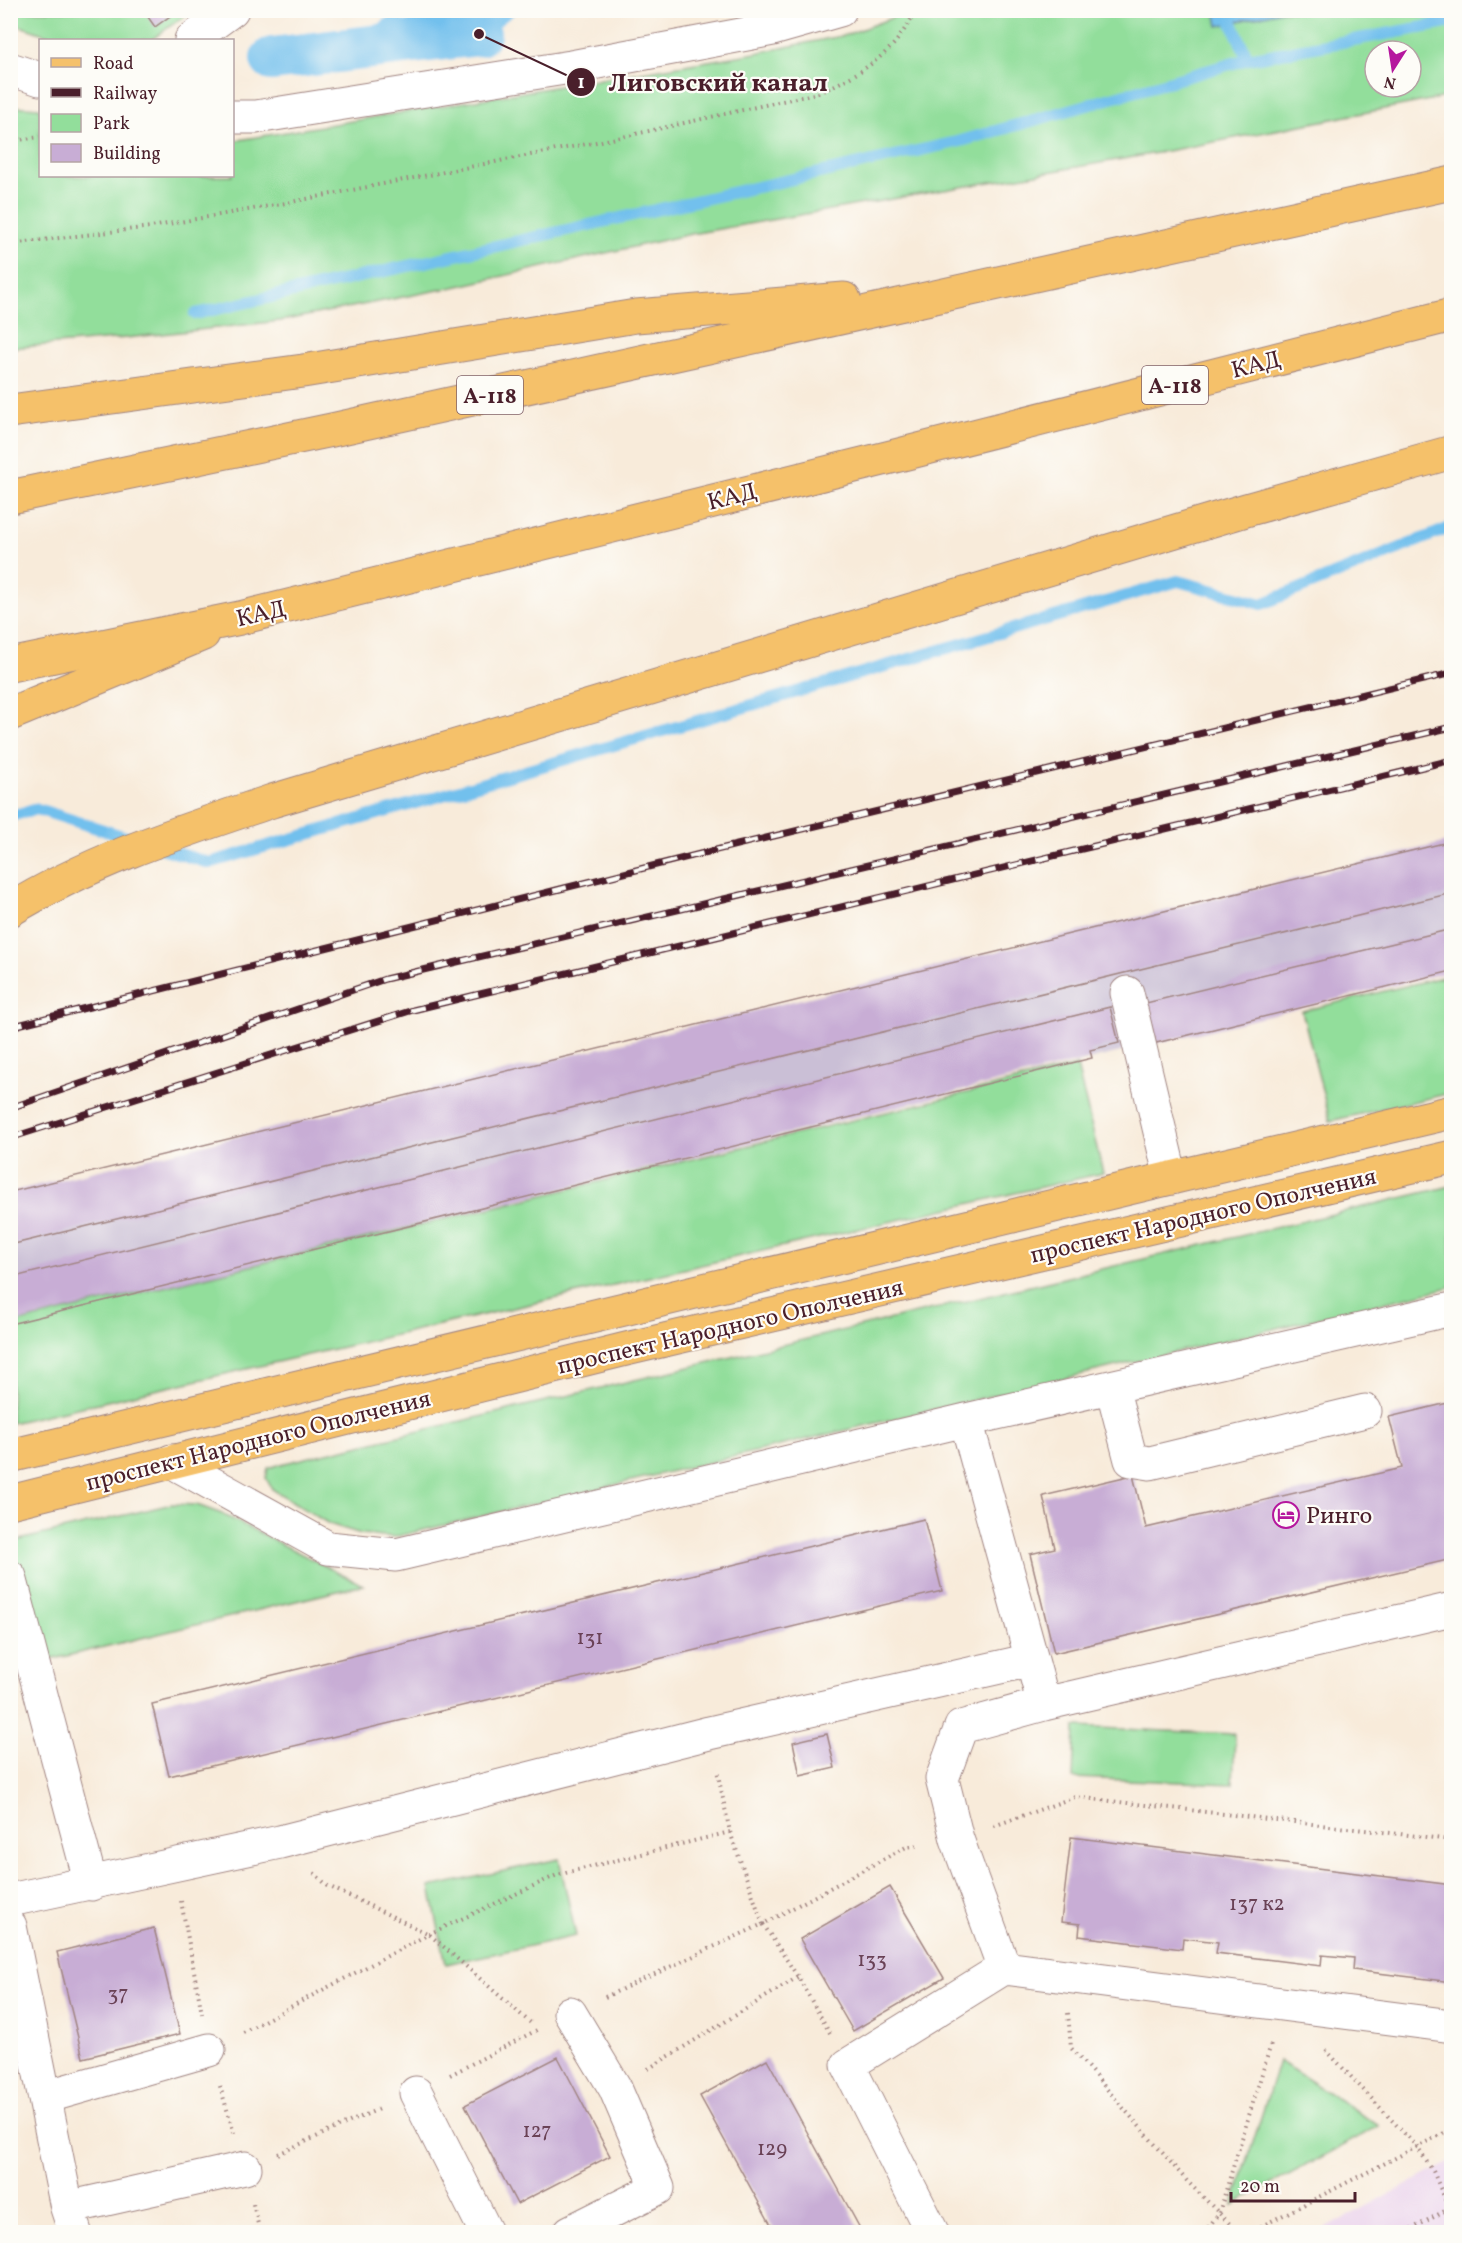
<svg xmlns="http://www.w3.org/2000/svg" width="1462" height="2243" font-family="Vollkorn,serif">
  <rect width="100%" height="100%" fill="#fdfcf7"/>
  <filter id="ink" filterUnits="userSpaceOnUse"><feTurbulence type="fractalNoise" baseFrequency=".0167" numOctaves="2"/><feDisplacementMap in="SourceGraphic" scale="12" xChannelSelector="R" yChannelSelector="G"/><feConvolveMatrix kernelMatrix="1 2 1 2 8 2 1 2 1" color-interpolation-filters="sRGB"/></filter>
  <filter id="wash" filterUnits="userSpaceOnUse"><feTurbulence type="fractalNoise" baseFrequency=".008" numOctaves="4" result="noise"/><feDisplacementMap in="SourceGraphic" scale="24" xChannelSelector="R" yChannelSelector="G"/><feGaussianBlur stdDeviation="1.35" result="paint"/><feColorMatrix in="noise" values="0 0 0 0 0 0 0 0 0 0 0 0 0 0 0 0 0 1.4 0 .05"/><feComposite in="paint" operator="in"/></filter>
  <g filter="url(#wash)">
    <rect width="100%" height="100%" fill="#f8ebda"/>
    <!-- built -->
    <path fill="#ead1ec" d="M1451,2162V2232H1318L1433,2171Z"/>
    <!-- industrial -->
    <path fill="#cabfd6" d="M1451,841V971L11,1324L10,1192Z"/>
    <!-- green -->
    <path fill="#92de9b" stroke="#6e7e63" stroke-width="1.5" fill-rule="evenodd" d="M11,11H191L151,40H61L11,23Z
      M910,11H1451V96L1157,153L691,234L454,287L280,321L126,338L11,348L10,106L40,108V176H232L233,141L756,53L846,35ZM1375,51H1411V87H1375Z
      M1451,975V1093L1330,1121L1302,1011Z
      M1077,1066L1103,1173L11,1423V1324Z
      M1451,1186V1287L394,1537L361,1534L329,1524L272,1489L266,1478L268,1468L285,1463Z
      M172,1504L197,1505L222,1514L363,1585L41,1662L11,1542Z
      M1075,1727L1235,1734L1233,1784L1073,1778Z
      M559,1859L576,1936L446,1964L430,1887Z
      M1279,2061L1379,2126L1233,2205Z"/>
    <!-- water -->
    <path fill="#72c0ed" stroke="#5e708c" stroke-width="1.5" d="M1215,10H1282V11L1218,26Z"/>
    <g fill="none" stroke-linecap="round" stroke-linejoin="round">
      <!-- stream -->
      <path stroke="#72c0ed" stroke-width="12" d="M1232,23L1248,59
        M479,34L510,10
        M358,49L406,10
        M195,314L961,141L1248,59L1452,22
        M10,816L37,809L138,841
        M161,848L209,863L1178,581L1262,604L1452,527"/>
      <!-- canal -->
      <path stroke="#72c0ed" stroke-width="44" d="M272,59L479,34"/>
    </g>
    <g id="blocks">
      <!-- building -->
      <path fill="#c8add5" d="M143,10H166L170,16L155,27Z
        M1452,841V893L10,1245V1192Z
        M1452,929V971L1156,1043L1146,1003Z
        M1110,1007L1119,1043L1090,1050L1092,1058L10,1324V1278Z
        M1452,1402V1559L1054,1653L1030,1554L1055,1548L1043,1496L1133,1475L1146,1528L1402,1468L1389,1417Z
        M924,1519L942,1591L169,1776L152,1704Z
        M827,1734L835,1768L800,1776L793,1742Z
        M1071,1837L1452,1885V1982L1353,1970L1354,1958L1322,1955L1321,1966L1216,1953L1218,1942L1183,1938L1182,1949L1079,1936L1080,1924L1061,1922Z
        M890,1887L944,1978L853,2031L800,1939Z
        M154,1928L180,2034L83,2058L57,1952Z
        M558,2057L610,2156L517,2204L465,2105Z
        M767,2059L844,2199L862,2232H775L700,2096Z"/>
    </g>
  </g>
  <g filter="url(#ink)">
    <use href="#blocks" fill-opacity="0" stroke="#a18582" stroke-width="1.5"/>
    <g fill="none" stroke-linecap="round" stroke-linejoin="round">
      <defs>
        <path id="minor" d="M191,40L232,10
          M10,69L40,79
          M232,117H256L571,67L773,29L840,10
          M1127,993L1171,1178
          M1112,1387L1131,1460L1150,1463L1365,1411
          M966,1420L1044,1704L961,1727L942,1779L957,1839L1004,1968L1452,2026
          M171,1461L328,1548L396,1555L966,1420L1452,1309
          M10,1577L91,1884
          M1044,1704L1452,1609
          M10,1900L280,1842L709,1733L1031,1660
          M10,1926L67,2208L75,2232
          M416,2093L486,2232
          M45,2097L209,2050
          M67,2208L245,2168
          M570,2232L658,2188L615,2088L570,2013
          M932,2232L848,2065L1004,1968"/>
        <path id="major" d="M10,714L203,634
          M10,910C91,860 183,831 272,801L1246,510L1452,452
          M10,1456L1171,1178L1452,1112
          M10,1502L626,1349L1452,1157"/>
        <path id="highway" d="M10,411L303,371L636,316L844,299
          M10,497L332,430L1452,183
          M10,665L240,618L899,455L1452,315"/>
      </defs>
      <!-- minor casing -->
      <use href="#minor" stroke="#a18582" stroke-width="35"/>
      <!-- major casing -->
      <use href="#major" stroke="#a18582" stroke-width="35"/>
      <!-- highway casing -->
      <use href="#highway" stroke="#a18582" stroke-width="35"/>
      <!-- path -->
      <path stroke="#a18582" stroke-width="4" stroke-dasharray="1.5 4.5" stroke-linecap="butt" d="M10,141L40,137
        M10,244L151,227L281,204L622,137L818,93C845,81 872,67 893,45C902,35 909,22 917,10
        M994,1826L1075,1797L1452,1840
        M314,1873L328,1886L429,1934L533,2025
        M181,1901L202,2014
        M605,1997L763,1924L730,1832L717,1770
        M1068,2013L1071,2048L1187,2181L1238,2232
        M243,2032L429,1934L557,1875L730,1832
        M830,2033L798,1977L763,1924L906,1847L920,1845
        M1326,2050L1417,2147L1433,2171L1449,2209
        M648,2069L798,1977
        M450,2075L537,2030
        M220,2086L234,2133
        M278,2154L381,2108
        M253,2204L260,2232
        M1205,2232L1219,2213L1272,2041
        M1250,2232L1452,2129
        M1406,2232L1452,2207"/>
      <!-- minor -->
      <use href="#minor" stroke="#fff" stroke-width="33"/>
      <!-- major -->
      <use href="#major" stroke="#f5c16b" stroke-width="33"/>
      <!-- highway -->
      <use href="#highway" stroke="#f5c16b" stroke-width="33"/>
      <defs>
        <path id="rail" d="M10,1027L716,850L1452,673
          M10,1108L385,979L1452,727
          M10,1138L413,1010L1452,760"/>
      </defs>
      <!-- rail casing -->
      <use href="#rail" stroke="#4a1f2b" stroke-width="7"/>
      <!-- rail -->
      <use href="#rail" stroke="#fdfcf7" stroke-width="4.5" stroke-dasharray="14" stroke-linecap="butt"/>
    </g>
  </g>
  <!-- icons -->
  <defs>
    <symbol id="hotel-ring" viewBox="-11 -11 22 22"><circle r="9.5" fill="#fdfcf7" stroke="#b5179e" stroke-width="1.5"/><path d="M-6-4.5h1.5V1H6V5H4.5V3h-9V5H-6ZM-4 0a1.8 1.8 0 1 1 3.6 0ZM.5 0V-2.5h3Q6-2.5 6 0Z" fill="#b5179e"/></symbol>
  </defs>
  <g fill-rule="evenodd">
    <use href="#hotel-ring" x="1271" y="1500" width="30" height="30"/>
  </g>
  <g text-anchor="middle" stroke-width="4.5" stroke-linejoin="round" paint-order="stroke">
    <!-- number labels -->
    <g font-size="21" fill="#6a4256">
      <text x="590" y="1644">131</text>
      <text x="1257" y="1910">137 к2</text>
      <text x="872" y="1966">133</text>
      <text x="118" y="2000">37</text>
      <text x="537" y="2137">127</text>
      <text x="772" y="2155">129</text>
    </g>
    <!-- shield labels -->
    <g fill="#fdfcf7" stroke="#806168" stroke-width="1.5">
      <rect x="1142" y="366" width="66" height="38" rx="4.5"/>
      <rect x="457" y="376" width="66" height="38" rx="4.5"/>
    </g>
    <g font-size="22" font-weight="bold" fill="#4a1f2b">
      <text x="1175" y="393">А-118</text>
      <text x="490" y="403">А-118</text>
    </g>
    <!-- street labels -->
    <g font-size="24" fill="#4a1f2b" stroke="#fdfcf7">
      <text transform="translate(1256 364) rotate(-14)" y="8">КАД</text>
      <text transform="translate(732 496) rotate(-14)" y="8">КАД</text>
      <text transform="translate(261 613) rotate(-13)" y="8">КАД</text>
      <text transform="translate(1203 1215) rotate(-13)" y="8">проспект Народного Ополчения</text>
      <text transform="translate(730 1326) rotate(-13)" y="8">проспект Народного Ополчения</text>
      <text transform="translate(258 1440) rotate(-14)" y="8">проспект Народного Ополчения</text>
    </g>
    <!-- poi labels -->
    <g font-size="24" fill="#4a1f2b" stroke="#fdfcf7" text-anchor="start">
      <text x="1306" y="1523">Ринго</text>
    </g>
  </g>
  <!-- callouts -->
  <path fill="none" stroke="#4a1f2b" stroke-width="2" d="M479 34L581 82"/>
  <g fill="#4a1f2b" stroke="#fdfcf7" stroke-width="2">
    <circle cx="479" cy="34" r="6"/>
    <circle cx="581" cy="82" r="15"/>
  </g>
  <g font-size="18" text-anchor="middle" font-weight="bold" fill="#fff">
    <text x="581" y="88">1</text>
  </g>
  <g font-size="26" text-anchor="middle" font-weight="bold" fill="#4a1f2b" stroke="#fdfcf7" stroke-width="4.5" stroke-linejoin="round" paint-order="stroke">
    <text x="718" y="91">Лиговский канал</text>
  </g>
  <!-- margin -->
  <rect width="1462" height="2243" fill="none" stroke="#fdfcf7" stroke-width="36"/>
  <!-- legend -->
  <rect x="39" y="39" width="195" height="138" fill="#fdfcf7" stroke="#b5a4a5" stroke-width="1.5"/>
  <rect x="51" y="58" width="30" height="9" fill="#f5c16b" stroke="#b5a4a5" stroke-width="1.5"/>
  <text x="93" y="69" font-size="18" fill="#4a1f2b">Road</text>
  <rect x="51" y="88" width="30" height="9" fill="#4a1f2b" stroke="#b5a4a5" stroke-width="1.5"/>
  <text x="93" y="99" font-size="18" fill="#4a1f2b">Railway</text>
  <rect x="51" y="114" width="30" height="18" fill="#92de9b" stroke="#b5a4a5" stroke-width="1.5"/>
  <text x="93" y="129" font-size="18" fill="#4a1f2b">Park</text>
  <rect x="51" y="144" width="30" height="18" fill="#c8add5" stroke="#b5a4a5" stroke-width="1.5"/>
  <text x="93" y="159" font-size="18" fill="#4a1f2b">Building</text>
  <!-- north arrow -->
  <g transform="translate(1393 69) rotate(192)"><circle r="28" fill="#fdfcf7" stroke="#b5a4a5" stroke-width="1.5"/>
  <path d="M0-4.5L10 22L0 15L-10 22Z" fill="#b5179e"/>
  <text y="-9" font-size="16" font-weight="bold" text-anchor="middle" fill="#4a1f2b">N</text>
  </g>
  <!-- scale -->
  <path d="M1231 2192v9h124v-9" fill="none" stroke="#4a1f2b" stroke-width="3"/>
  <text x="1240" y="2192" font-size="18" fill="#4a1f2b" stroke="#fdfcf7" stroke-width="4.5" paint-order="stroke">20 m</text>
</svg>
